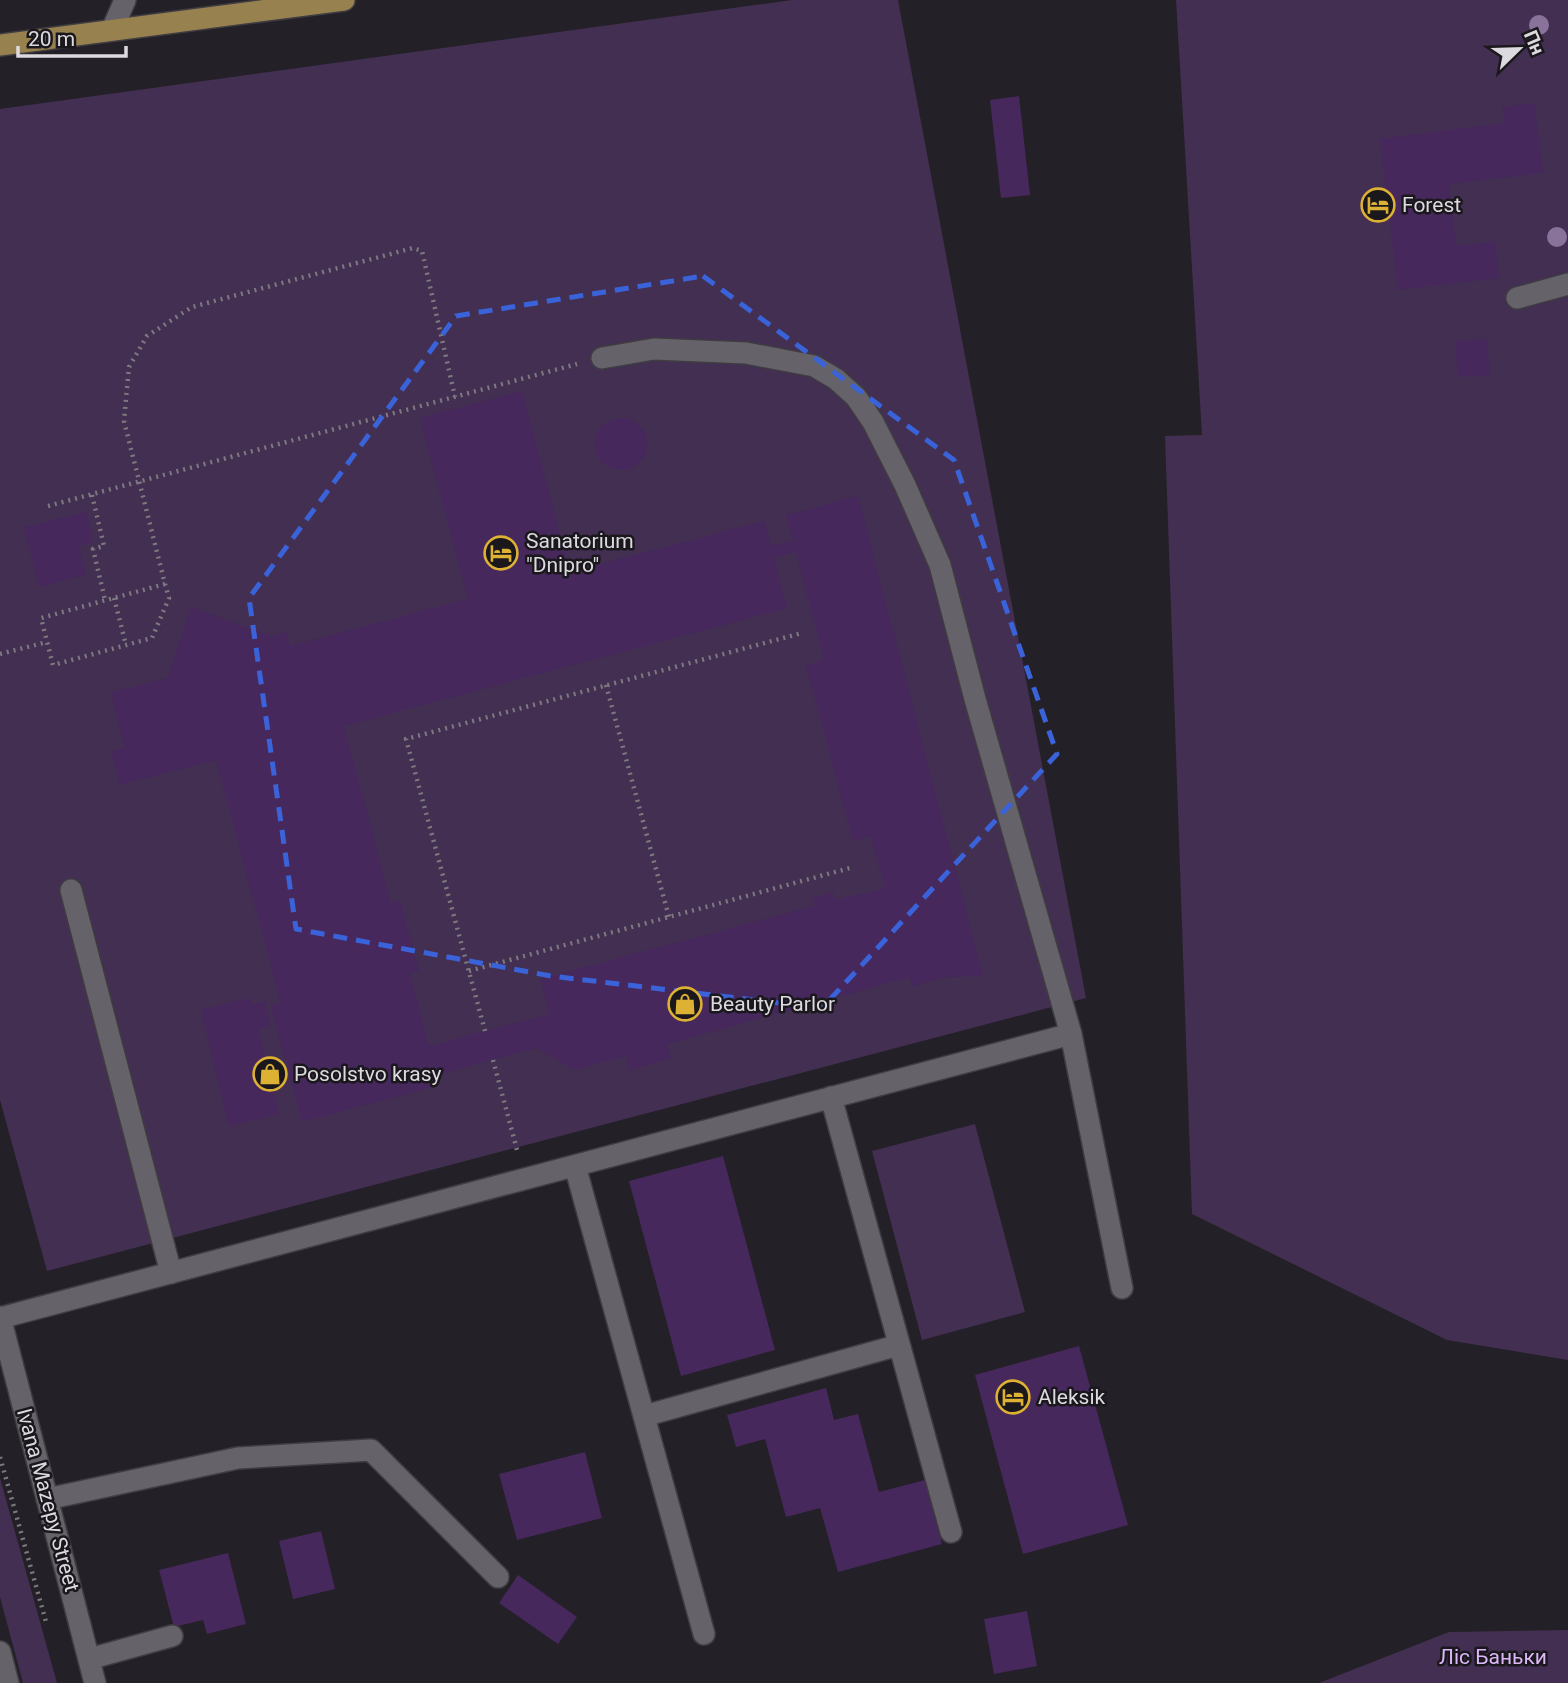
<svg xmlns="http://www.w3.org/2000/svg" width="1568" height="1683" font-family="Roboto,sans-serif">
  <rect width="100%" height="100%" fill="#242027"/>
  <!-- green -->
  <path fill="#422f52" d="M792,0H898L1086,998L47,1271L0,1100V109Z
    M1176,0H1568V1360L1447,1340L1192,1214L1165,436L1202,435Z
    M975,1124L1025,1312L922,1340L872,1151Z
    M0,1478L57,1683H23L0,1597Z
    M1568,1630V1683H1319L1449,1632Z"/>
  <!-- building -->
  <path fill="#46285c" fill-rule="evenodd" d="M1019,96L1030,195L1001,198L990,100Z
    M1534,103L1543,173L1449,184L1456,246L1495,241L1499,278L1398,290L1380,139L1505,123L1502,107Z
    M1487,339L1490,375L1458,377L1455,341Z
    M522,391L570,572L764,521L771,546L793,540L786,515L858,496L983,976L947,977L912,986L910,977L667,1044L671,1058L630,1070L626,1056L575,1070L536,1048L437,1075L440,1085L302,1122L271,1006L281,1003L216,760L120,785L111,751L125,748L111,693L168,678L191,607L271,636L287,632L290,646L468,599L420,418ZM796,552L824,660L806,665L853,841L871,836L885,888L835,900L833,892L812,898L814,906L540,979L550,1014L429,1046L410,973L419,971L400,900L391,903L344,726L787,608L774,558Z
    M595 444a26 26 0 1 1 52 0a26 26 0 1 1-52 0Z
    M86,512L93,542L79,546L86,575L39,587L24,527Z
    M251,998L252,1004L264,1001L271,1026L258,1029L279,1114L229,1126L201,1010Z
    M723,1156L775,1350L681,1376L629,1181Z
    M1079,1346L1128,1525L1023,1554L975,1375Z
    M826,1388L834,1420L858,1414L879,1492L925,1480L942,1544L838,1572L820,1508L786,1517L765,1439L736,1447L727,1415Z
    M585,1452L602,1518L517,1540L499,1474Z
    M321,1531L335,1589L293,1599L279,1541Z
    M228,1553L246,1624L207,1634L203,1620L174,1627L159,1570Z
    M518,1575L577,1617L558,1644L499,1603Z
    M1027,1611L1037,1666L994,1674L984,1619Z"/>
  <g fill="none" stroke-linecap="round" stroke-linejoin="round">
    <defs>
      <path id="minor" d="M112,30L125,0
        M1517,298L1568,284
        M602,358L654,349L746,353L814,366L836,379L856,397L873,422L905,485L940,565L975,699L1071,1034L1122,1288
        M71,890L171,1273
        M831,1097L951,1532
        M575,1166L704,1634
        M0,1317L95,1683
        M0,1318L1071,1034
        M644,1416L899,1345
        M47,1499L238,1458L371,1450L498,1577
        M0,1652L8,1683
        M89,1659L172,1636"/>
      <path id="major" d="M0,45L344,0"/>
    </defs>
    <!-- minor casing -->
    <use href="#minor" stroke="#3f3c42" stroke-width="24"/>
    <!-- major casing -->
    <use href="#major" stroke="#3f3c42" stroke-width="24"/>
    <!-- path -->
    <path stroke="#7d797f" stroke-width="4.5" stroke-dasharray="2 5" stroke-linecap="butt" d="M92,495L104,546L93,549L105,600
      M48,506L577,364
      M165,584L41,618L53,665L152,638L169,598L165,584L124,421L129,367L147,336L192,307L413,248L422,251L455,397
      M114,598L126,645
      M0,654L47,642
      M606,685L669,917
      M469,971L850,868
      M485,1031L406,739L802,633
      M493,1060L517,1150
      M0,1457L46,1622"/>
    <!-- minor -->
    <use href="#minor" stroke="#66626a" stroke-width="21"/>
    <!-- major -->
    <use href="#major" stroke="#97814e" stroke-width="21"/>
  </g>
  <!-- trees -->
  <g fill="#89739a">
    <circle cx="1539" cy="25" r="10"/>
    <circle cx="1557" cy="237" r="10"/>
  </g>
  <!-- marked area -->
  <path fill="none" stroke="#3a63d9" stroke-width="5" stroke-dasharray="14 9" stroke-linejoin="round" d="M703,276L954,460L1057,754L822,1008L551,976L296,929L249,598L456,316Z"/>
  <!-- icons -->
  <defs>
    <symbol id="hotel-ring" viewBox="-11 -11 22 22"><circle r="9.5" fill="#1a171d" stroke="#ddb133" stroke-width="1.5"/><path d="M-6-4.5h1.5V1H6V5H4.5V3h-9V5H-6ZM-4 0a1.8 1.8 0 1 1 3.6 0ZM.5 0V-2.5h3Q6-2.5 6 0Z" fill="#ddb133"/></symbol>
    <symbol id="shop-ring" viewBox="-11 -11 22 22"><circle r="9.5" fill="#1a171d" stroke="#ddb133" stroke-width="1.5"/><path d="M-5-2.5h2.3a2.7 3.5 0 0 1 5.4 0H5L5.5 6h-11ZM-1.5-2.5h3a1.5 2.3 0 0 0-3 0Z" fill="#ddb133"/></symbol>
  </defs>
  <g fill-rule="evenodd">
    <use href="#hotel-ring" x="1359" y="186" width="38" height="38"/>
    <use href="#hotel-ring" x="482" y="534" width="38" height="38"/>
    <use href="#shop-ring" x="666" y="985" width="38" height="38"/>
    <use href="#shop-ring" x="251" y="1055" width="38" height="38"/>
    <use href="#hotel-ring" x="994" y="1378" width="38" height="38"/>
  </g>
  <g text-anchor="middle" stroke-width="5" stroke-linejoin="round" paint-order="stroke">
    <!-- poi labels -->
    <g font-size="21" fill="#dddadf" stroke="#1a171d" text-anchor="start">
      <text x="1402" y="212">Forest</text>
      <text x="526" y="548">Sanatorium<tspan x="526" dy="24">"Dnipro"</tspan></text>
      <text x="710" y="1011">Beauty Parlor</text>
      <text x="294" y="1081">Posolstvo krasy</text>
      <text x="1038" y="1404">Aleksik</text>
    </g>
    <!-- street labels -->
    <g font-size="21" fill="#dddadf" stroke="#1a171d">
      <text transform="translate(48 1500) rotate(75)" y="7">Ivana Mazepy Street</text>
    </g>
    <!-- park labels -->
    <g font-size="21" fill="#dbb7f9" stroke="#1a171d">
      <text x="1493" y="1664">Ліс Баньки</text>
    </g>
  </g>
  <!-- north arrow -->
  <g transform="translate(1519 49) rotate(67)" stroke="#1a171d" stroke-width="5" paint-order="stroke">
  <path d="M0-5L12 26L0 18L-12 26Z" fill="#dddadf"/>
  <text y="-10" font-size="19" font-weight="bold" text-anchor="middle" fill="#dddadf">Пн</text>
  </g>
  <!-- scale -->
  <path d="M18 46v10h108v-10" fill="none" stroke="#dddadf" stroke-width="3.5"/>
  <text x="28" y="46" font-size="21" fill="#dddadf" stroke="#1a171d" stroke-width="5" paint-order="stroke">20 m</text>
</svg>
